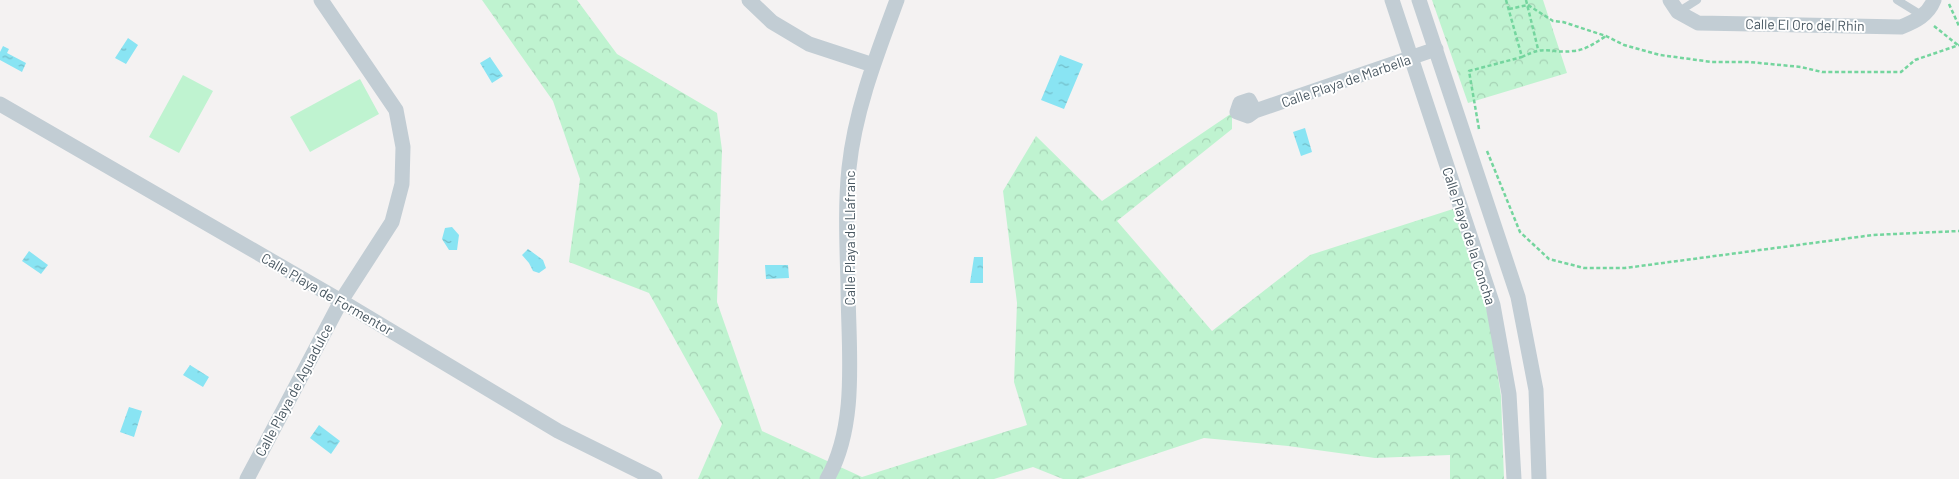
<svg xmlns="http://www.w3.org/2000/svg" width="1959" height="479" font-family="Barlow,sans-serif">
  <defs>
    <pattern id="forest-crowns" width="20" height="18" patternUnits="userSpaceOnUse" patternTransform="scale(1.25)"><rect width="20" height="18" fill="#bff3d0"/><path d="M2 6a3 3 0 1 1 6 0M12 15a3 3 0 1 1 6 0" fill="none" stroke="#a6d2b5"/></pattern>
    <pattern id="water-ripples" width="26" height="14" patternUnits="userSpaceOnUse" patternTransform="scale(1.25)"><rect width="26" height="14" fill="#89e4f3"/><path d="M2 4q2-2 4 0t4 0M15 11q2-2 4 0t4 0" fill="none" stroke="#72bcc8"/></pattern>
  </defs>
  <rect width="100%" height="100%" fill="#f4f2f2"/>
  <!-- green -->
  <path fill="#bff3d0" d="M183,75L213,91L179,153L149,137Z
    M360,79L379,114L310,152L290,117Z"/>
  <!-- forest -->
  <path fill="url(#forest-crowns)" d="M482,0H577L617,54L717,113L722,150L717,302L762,431L862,477L1027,425L1014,382L1017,303L1003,191L1036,136L1102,201L1232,113V129L1117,221L1212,331L1310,255L1453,209L1489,317L1501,396L1504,479H1450V455L1375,458L1288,446L1204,438L1080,479H1063L1033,467L994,479H698L722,424L649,293L569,262L580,179L553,101Z
    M1432,0H1543L1567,73L1468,103Z"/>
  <!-- water -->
  <path fill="url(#water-ripples)" d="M128,38L138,45L126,64L115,58Z
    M3,46L9,49L7,53L26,63L22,72L0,60V52Z
    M1060,55L1083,64L1064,109L1041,100Z
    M490,57L503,76L492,83L480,63Z
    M1305,128L1312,152L1301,156L1293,132Z
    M452,227L459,235L457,250H449L442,239L445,228Z
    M528,249L543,260L546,268L539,273L533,271L529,263L522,255Z
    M29,251L48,265L41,274L22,261Z
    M974,257H983V283H970Z
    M765,265H788L789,278L766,279Z
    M190,365L209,377L203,387L183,375Z
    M129,407L142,411L134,437L120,432Z
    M319,425L340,441L331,454L310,438Z"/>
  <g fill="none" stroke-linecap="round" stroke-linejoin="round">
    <!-- path -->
    <path stroke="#74d59e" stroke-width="2.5" stroke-dasharray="4 2.5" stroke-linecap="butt" d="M1506,0L1522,57C1548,44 1549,54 1573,51C1586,50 1595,43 1606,36
      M1526,0L1538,49
      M1949,4L1959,26
      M1509,9L1528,5L1553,21L1563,22L1606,36L1624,45L1660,55L1712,62H1749L1801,67L1822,72H1901L1915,60L1959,45
      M1934,26L1959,46
      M1479,129L1469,71L1522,57
      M1487,151L1520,232L1549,259L1584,268H1625L1873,235L1959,231"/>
    <!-- service -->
    <path stroke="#c2cdd4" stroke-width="8" d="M1897,0L1923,16
      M1678,12L1697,0"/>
    <!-- minor -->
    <path stroke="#c2cdd4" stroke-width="15" d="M749,0L772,22L809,44L873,65
      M1392,0L1493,305L1509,394L1514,479
      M1419,0L1518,297L1536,390L1539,479
      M1670,0L1678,12L1698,23L1901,27C1916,21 1928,15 1934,0
      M1249,100L1255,111L1248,116L1237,112L1240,103Z
      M0,104L341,301L558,431L655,479
      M1255,111L1436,49
      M247,479L341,301L392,222L402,184L403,147L396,110L321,0
      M827,479C859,424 848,347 848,285C847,248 845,205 849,168C855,110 877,54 897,0"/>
  </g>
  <g text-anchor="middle" stroke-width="4" stroke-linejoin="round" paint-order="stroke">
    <!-- street labels -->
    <g font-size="14" fill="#485761" stroke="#fff">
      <text transform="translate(1805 25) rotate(1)" y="5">Calle El Oro del Rhin</text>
      <text transform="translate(1346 81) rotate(-19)" y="5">Calle Playa de Marbella</text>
      <text transform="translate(1469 236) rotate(72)" y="5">Calle Playa de la Concha</text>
      <text transform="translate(850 238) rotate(-90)" y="5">Calle Playa de Llafranc</text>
      <text transform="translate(327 294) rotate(30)" y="5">Calle Playa de Formentor</text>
      <text transform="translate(294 390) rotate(-62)" y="5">Calle Playa de Aguadulce</text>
    </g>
  </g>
</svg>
